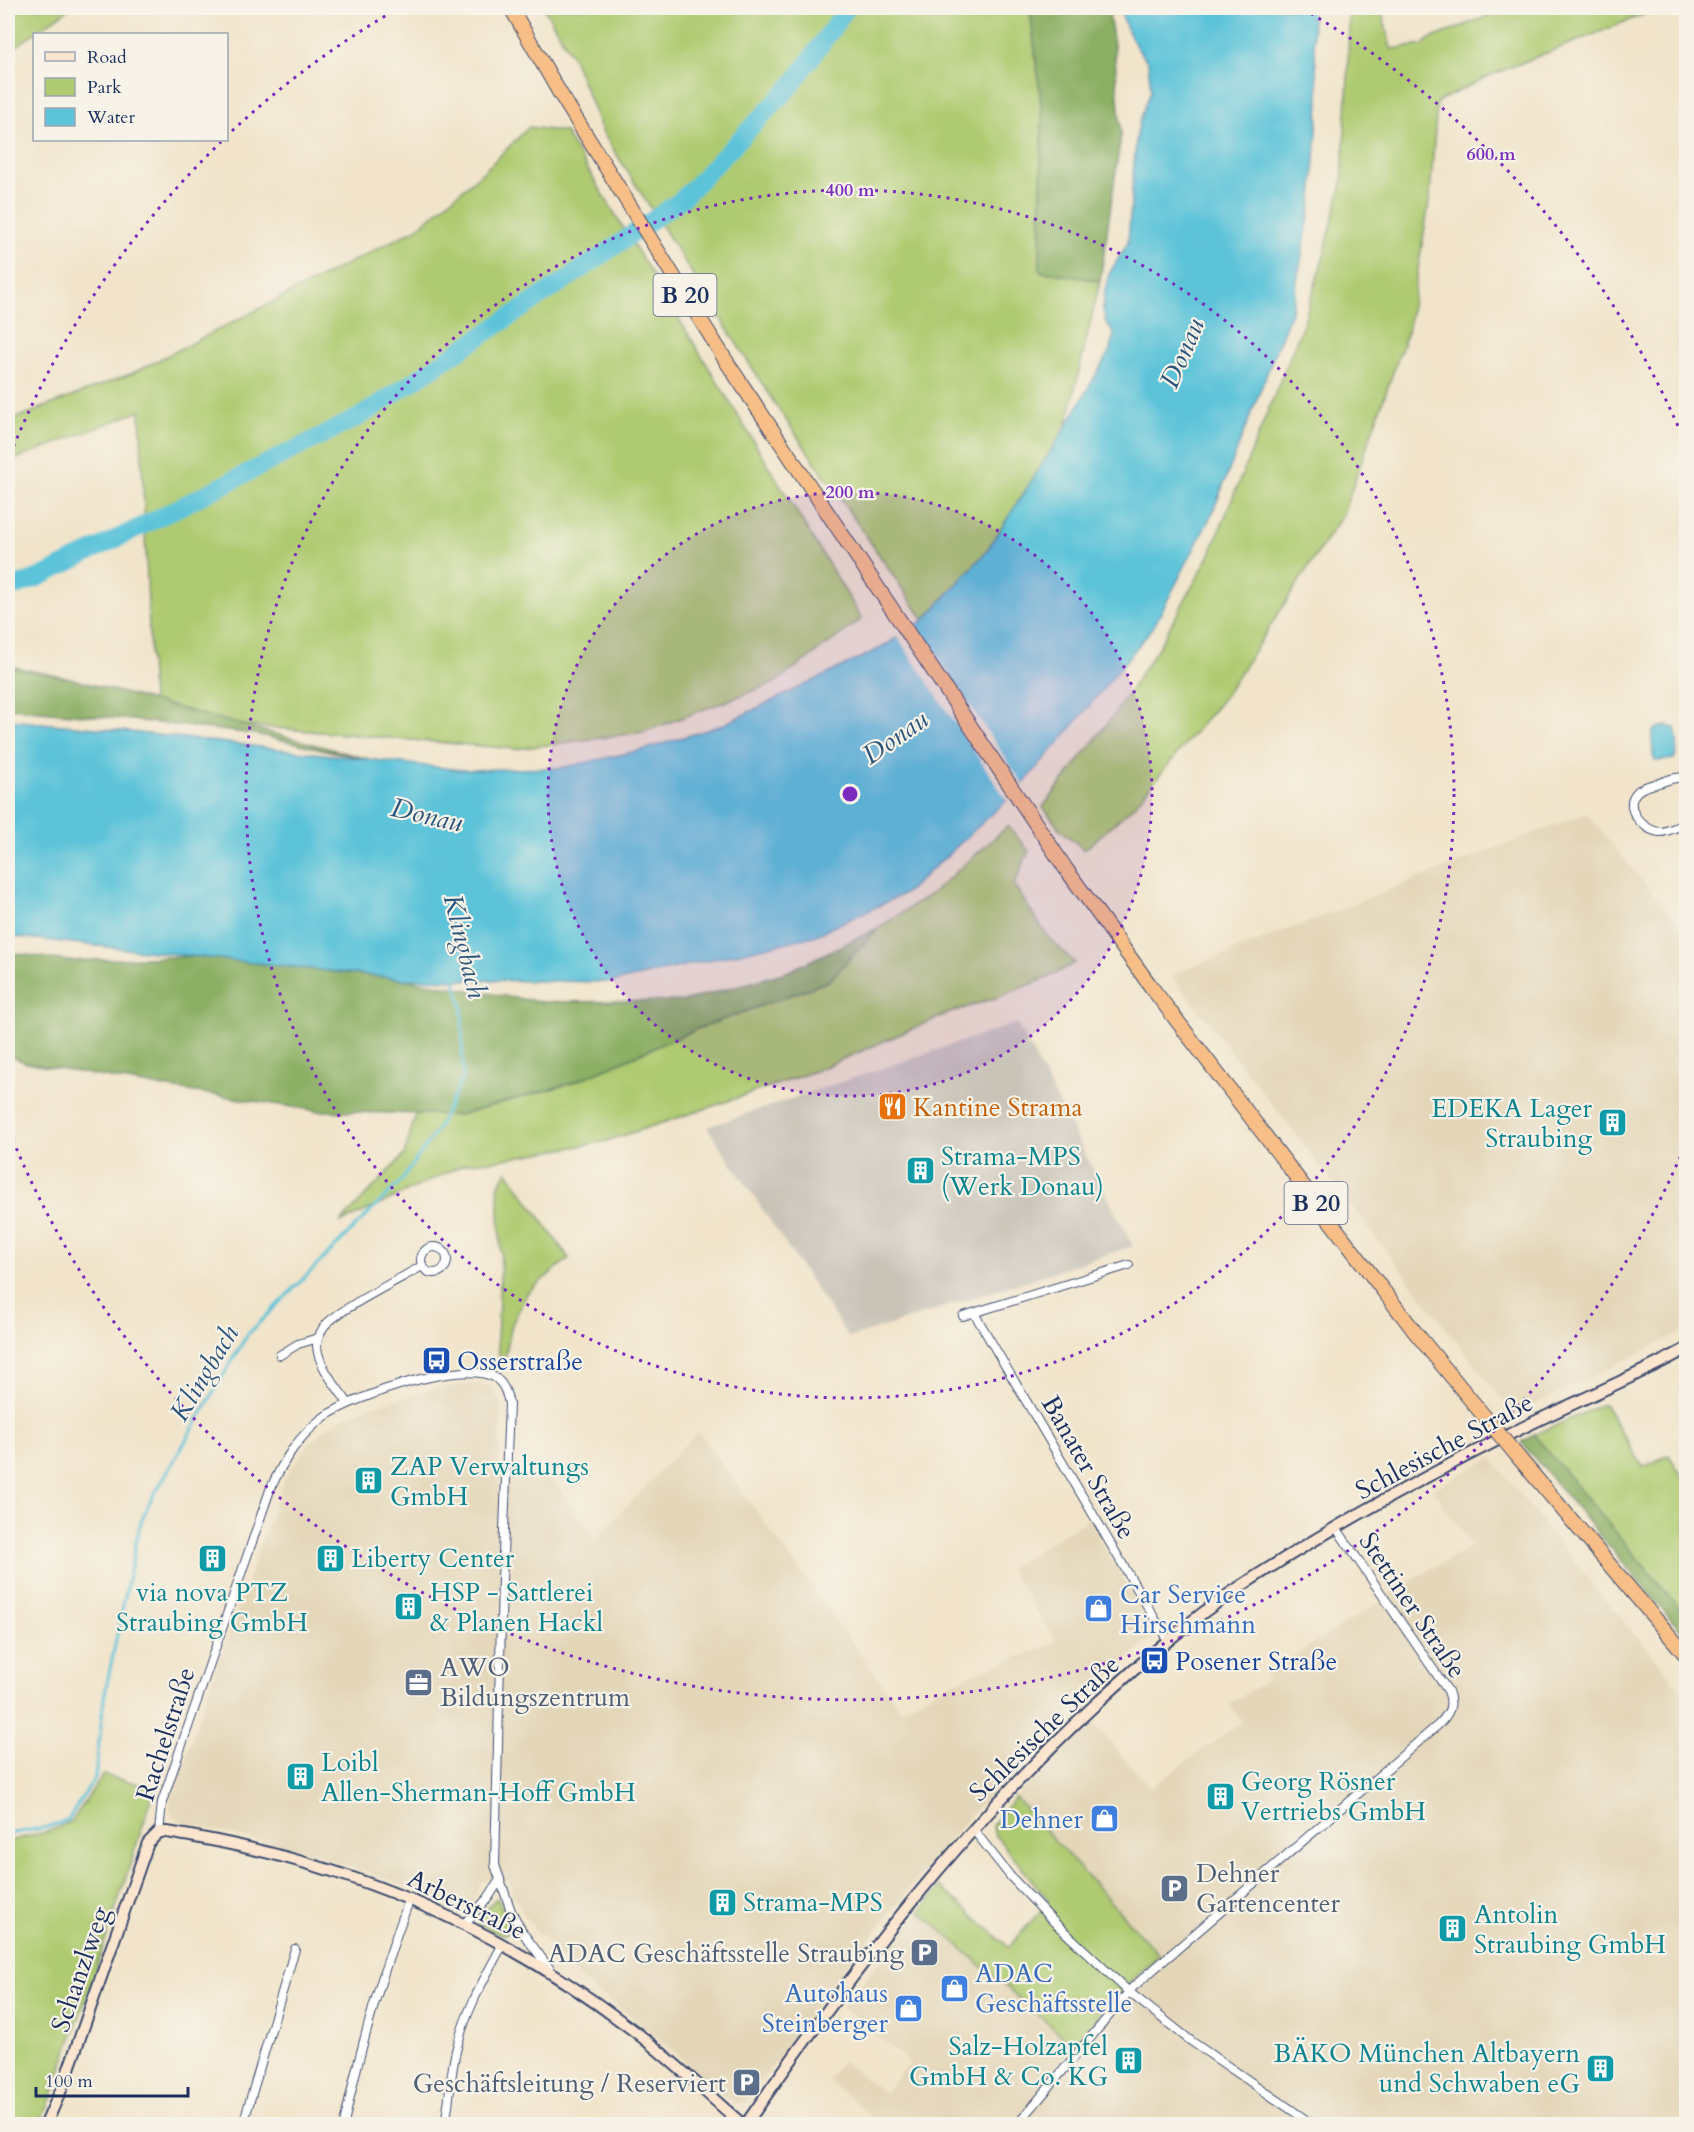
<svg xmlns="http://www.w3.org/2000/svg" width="1694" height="2132" font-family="Cardo,serif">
  <rect width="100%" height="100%" fill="#f7f3e8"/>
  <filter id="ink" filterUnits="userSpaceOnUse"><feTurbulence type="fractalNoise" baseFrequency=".0167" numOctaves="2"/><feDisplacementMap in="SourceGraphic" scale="12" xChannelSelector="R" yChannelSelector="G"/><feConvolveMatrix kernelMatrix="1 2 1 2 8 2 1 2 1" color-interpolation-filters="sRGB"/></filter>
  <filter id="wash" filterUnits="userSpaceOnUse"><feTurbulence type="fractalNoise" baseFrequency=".008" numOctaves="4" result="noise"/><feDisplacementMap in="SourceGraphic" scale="24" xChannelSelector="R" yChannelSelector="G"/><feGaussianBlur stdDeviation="1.35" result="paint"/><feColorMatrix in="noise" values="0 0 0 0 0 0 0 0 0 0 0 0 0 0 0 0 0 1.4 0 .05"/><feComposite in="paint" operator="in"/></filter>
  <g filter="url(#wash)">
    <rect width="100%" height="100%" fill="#f1e4ca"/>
    <!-- built -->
    <path fill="#e4d6b8" d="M1586,813L1686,933V1330L1514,1415L1171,975Z
      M477,1384L486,1385L493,1389L501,1402L499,1472L548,1473L595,1540L698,1431L901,1710L948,1684L1057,1642L1008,1568L1089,1519L1155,1635L1090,1693L1007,1775L968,1818L850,1963L745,2103L735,2104L724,2096L651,2032L579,1978L528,1921L513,1894L509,1881H482L475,1899L471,1905L461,1910L454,1909L389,1880L308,1853L180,1822L172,1815L169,1805L210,1686L275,1503L284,1480L295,1463L309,1444L325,1429L342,1418L370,1406L445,1387Z
      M1491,1458L1602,1596L1686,1695V2124H877L855,2101L828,2080L842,2061L884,2093L910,2063L842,2007L919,1912L1074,2045L1109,2003L1159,1955L1015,1797L1093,1723L1150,1788L1242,1722L1229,1704L1268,1680L1265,1674L1373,1606L1393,1591L1472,1546L1433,1489Z"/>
    <!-- industrial -->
    <path fill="#c9c3b8" d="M1017,1023L1133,1246L849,1338L707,1127Z"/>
    <!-- green -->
    <path fill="#afcb71" stroke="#657d68" stroke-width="1.5" d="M8,8H70L8,52Z
      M544,8H1030L1042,111L1040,271L1100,281L1066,427L986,552L924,620L775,404L603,133L573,58Z
      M1349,8H1381L1391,49L1423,45L1428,40L1508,8H1660L1491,75L1437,102L1430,196L1408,330L1343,514L1225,696L1134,806L1084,850L1059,828L1043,807L1114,715L1161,643L1209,556L1302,327L1323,259L1342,183L1348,78Z
      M529,127L565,132L862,619L774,683L644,732L516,749L240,725L152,702L140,411L8,462V421L133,373L416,229L480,175Z
      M1008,826L1029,851L1014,885L1048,937L1075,963L1049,977L1001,996L949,1013L815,1071L699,1111L603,1142L492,1161L467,1163L340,1223L404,1155L416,1113L459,1115L572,1083L697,1029L828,981L878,928L930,895Z
      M507,1171L569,1258L528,1292L512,1324L502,1371L497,1341L501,1258L498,1187Z
      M1604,1404L1643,1467L1669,1455L1686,1483V1616L1534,1435Z
      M103,1775L155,1788L93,1978L48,2106L38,2124H8V1841L50,1831L72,1821Z
      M1015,1797L1159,1955L1109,2003L1073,2045L920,1912L940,1887L1009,1947L1049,1901L995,1835L992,1826Z
      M495,1899H498L511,1926C507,1943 487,1929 478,1923L479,1919Z"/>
    <!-- forest -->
    <path fill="#8baf63" stroke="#536f60" stroke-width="1.5" d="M1030,8H1108L1114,44L1121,135L1100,281L1040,271L1042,111Z
      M8,666L72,679L387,764L255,734L105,717L8,708Z
      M878,928L829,981L697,1029L572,1083L459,1115L319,1111L150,1085L27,1063L8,1055V952L68,961L194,956L402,979L541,1002L684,1001L787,972Z
      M1534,1435L1686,1616V1637L1521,1442Z"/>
    <!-- water -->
    <path fill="#5cc3d9" stroke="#3c799c" stroke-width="1.5" d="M1119,8H1311L1319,102L1312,201L1292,309L1212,514L1154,626L1073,726L1018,790L906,893L814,936L614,982L402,979L8,936V720L96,728L462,770L561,768L646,749L722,725L881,648L924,620L986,552L1066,427L1110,350L1114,334L1106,323L1103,309L1105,290L1109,274L1128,243L1136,139L1140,120L1151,90L1148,62L1137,48L1127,29Z
      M1666,726L1675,728C1677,738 1679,749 1674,759L1656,761L1653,757L1652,733L1657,728Z"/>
    <!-- pier -->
    <path fill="#f1e4ca" d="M914,623L1025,787L1009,803L896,635Z"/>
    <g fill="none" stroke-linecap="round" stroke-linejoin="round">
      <!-- stream -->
      <path stroke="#5cc3d9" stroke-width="3" d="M8,1834L48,1827L68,1820L95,1778L104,1698L139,1528L147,1507L247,1335L401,1181L437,1130L463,1078L462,1006L454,977"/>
      <!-- river -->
      <path stroke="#5cc3d9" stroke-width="18" d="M8,589L40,577L361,416L597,259L682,199L792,85L847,8"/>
    </g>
  </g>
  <g filter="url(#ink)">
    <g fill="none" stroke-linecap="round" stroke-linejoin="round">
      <defs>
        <path id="street" d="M1686,778C1677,776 1668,780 1659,783C1652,785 1643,786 1637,792C1622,807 1643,831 1660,832C1668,832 1679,826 1686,823
          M421 1260a13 13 0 1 1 26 0a13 13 0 1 1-26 0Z
          M974,1313L1168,1641
          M963,1316L1129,1265
          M280,1355L298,1344L318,1338
          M348,1403C337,1387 318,1366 317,1346C317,1340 320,1333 323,1328C333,1312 402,1278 422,1266
          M973,1829L1010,1876L1054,1922L1129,1992L1191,2041L1312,2124
          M159,1832L162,1802L270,1490C283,1461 298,1436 324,1417C355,1396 460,1359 494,1377C504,1383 507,1394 509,1404L502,1580L495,1865L511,1911L523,1933L552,1972
          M464,1924L488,1898L499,1881
          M243,2124L295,1949
          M344,2124C360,2047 382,1972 410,1898
          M445,2124C450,2100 450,2075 456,2051C465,2012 484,1979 503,1944
          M1018,2124L1133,1987L1438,1725C1449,1714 1454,1706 1448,1691L1337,1529"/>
        <path id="secondary" d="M46,2124L64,2083L148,1843L159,1832H167C341,1860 488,1920 629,2027C669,2057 705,2092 742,2124
          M746,2124C851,1973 961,1829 1096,1704C1142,1662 1189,1620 1241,1586C1328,1529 1425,1476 1518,1430C1574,1402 1631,1379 1686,1349"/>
        <path id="highway" d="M511,8L558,90L728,364L1066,869L1152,988L1415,1332L1484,1416
          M1519,1458L1686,1655"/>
      </defs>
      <!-- street casing -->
      <use href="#street" stroke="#3b4a6e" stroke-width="10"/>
      <!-- secondary casing -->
      <use href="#secondary" stroke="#3b4a6e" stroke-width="14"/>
      <!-- highway casing -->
      <use href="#highway" stroke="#3b4a6e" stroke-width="16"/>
      <!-- street -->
      <use href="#street" stroke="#fff" stroke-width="8"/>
      <!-- secondary -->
      <use href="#secondary" stroke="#fce5cf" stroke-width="10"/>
      <!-- highway -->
      <use href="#highway" stroke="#f7be87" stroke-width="14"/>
      <defs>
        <path id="highway-bridge" d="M1484,1416L1519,1458"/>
      </defs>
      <!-- highway-bridge casing -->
      <use href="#highway-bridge" stroke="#3b4a6e" stroke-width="16" stroke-linecap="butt"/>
      <!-- highway-bridge -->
      <use href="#highway-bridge" stroke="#f7be87" stroke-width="14"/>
    </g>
  </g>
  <!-- distance rings -->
  <circle cx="850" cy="794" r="302" fill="#7b2cbf" fill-opacity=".12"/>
  <g fill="none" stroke="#7b2cbf" stroke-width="3" stroke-dasharray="3 6">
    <circle cx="850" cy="794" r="302"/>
    <circle cx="850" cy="794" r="604"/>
    <path d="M1684 1148A906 906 0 0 1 10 1133M10 455A906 906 0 0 1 221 142M232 131A906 906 0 0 1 397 9M1303 9A906 906 0 0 1 1684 440"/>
  </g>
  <!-- icons -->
  <defs>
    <symbol id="restaurant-square" viewBox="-11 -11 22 22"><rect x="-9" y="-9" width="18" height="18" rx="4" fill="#e8710a" stroke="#f7f3e8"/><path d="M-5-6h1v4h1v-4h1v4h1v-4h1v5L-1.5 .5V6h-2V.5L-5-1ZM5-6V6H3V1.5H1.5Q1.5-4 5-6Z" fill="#fff"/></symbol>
    <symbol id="building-square" viewBox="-11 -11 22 22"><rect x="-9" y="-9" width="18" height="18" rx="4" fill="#0f9aa8" stroke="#f7f3e8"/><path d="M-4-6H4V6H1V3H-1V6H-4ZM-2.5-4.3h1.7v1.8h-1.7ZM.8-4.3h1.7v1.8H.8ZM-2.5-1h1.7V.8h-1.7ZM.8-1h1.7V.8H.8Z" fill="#fff"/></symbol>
    <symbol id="bus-square" viewBox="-11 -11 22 22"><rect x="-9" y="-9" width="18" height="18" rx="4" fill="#1a4fb4" stroke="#f7f3e8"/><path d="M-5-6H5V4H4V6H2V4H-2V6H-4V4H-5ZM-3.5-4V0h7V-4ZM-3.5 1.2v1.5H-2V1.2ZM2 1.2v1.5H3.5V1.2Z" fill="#fff"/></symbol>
    <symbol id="shop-square" viewBox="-11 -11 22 22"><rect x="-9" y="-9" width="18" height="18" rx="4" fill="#3f7fe0" stroke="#f7f3e8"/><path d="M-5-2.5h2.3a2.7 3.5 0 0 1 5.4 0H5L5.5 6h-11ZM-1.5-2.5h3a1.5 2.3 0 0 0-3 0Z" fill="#fff"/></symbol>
    <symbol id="office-square" viewBox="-11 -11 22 22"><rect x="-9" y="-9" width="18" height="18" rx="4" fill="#5c6f8a" stroke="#f7f3e8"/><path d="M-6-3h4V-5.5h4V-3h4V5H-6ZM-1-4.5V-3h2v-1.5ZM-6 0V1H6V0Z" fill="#fff"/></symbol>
    <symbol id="parking-square" viewBox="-11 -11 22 22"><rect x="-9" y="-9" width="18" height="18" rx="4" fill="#5c6f8a" stroke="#f7f3e8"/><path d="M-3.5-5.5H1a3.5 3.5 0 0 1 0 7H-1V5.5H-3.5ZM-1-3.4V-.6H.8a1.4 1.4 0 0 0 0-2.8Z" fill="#fff"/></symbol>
  </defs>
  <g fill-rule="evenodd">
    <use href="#restaurant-square" x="876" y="1090" width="33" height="33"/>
    <use href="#building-square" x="1596" y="1106" width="33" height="33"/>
    <use href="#building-square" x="904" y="1154" width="33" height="33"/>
    <use href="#bus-square" x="420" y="1344" width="33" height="33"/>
    <use href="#building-square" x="352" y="1464" width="33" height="33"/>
    <use href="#building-square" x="196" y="1542" width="33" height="33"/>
    <use href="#building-square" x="314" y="1542" width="33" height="33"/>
    <use href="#building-square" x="392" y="1590" width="33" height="33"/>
    <use href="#shop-square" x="1082" y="1592" width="33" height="33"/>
    <use href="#bus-square" x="1138" y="1644" width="33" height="33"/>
    <use href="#office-square" x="402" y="1666" width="33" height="33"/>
    <use href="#building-square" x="284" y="1760" width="33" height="33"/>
    <use href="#building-square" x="1204" y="1780" width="33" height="33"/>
    <use href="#shop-square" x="1088" y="1802" width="33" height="33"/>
    <use href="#parking-square" x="1158" y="1872" width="33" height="33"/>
    <use href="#building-square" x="706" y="1886" width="33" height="33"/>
    <use href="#building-square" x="1436" y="1912" width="33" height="33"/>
    <use href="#parking-square" x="908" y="1936" width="33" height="33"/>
    <use href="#shop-square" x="938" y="1972" width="33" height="33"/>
    <use href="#shop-square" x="892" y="1992" width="33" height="33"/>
    <use href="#building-square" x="1112" y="2044" width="33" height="33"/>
    <use href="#building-square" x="1584" y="2052" width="33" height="33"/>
    <use href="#parking-square" x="730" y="2066" width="33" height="33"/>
  </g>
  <g text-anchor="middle" stroke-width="4.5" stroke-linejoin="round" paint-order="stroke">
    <!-- shield labels -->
    <g fill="#f7f3e8" stroke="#5d6a87" stroke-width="1.5">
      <rect x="653.5" y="274" width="63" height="42" rx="4.5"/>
      <rect x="1284.5" y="1182" width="63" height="42" rx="4.5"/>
    </g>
    <g font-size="24" font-weight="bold" fill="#1b2f5e">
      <text x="685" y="303">B 20</text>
      <text x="1316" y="1211">B 20</text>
    </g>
    <!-- food labels -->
    <g font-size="26" fill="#c56008" stroke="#f7f3e8" text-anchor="start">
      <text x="913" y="1116">Kantine Strama</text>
    </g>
    <!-- culture labels -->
    <g font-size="26" fill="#0d838f" stroke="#f7f3e8" text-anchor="start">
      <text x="1592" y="1117" text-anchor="end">EDEKA Lager<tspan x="1592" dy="30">Straubing</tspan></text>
      <text x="941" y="1165">Strama-MPS<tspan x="941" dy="30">(Werk Donau)</tspan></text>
      <text x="390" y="1475">ZAP Verwaltungs<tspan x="390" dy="30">GmbH</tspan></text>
      <text x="351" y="1567">Liberty Center</text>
      <text x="212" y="1601" text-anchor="middle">via nova PTZ<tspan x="212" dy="30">Straubing GmbH</tspan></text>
      <text x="430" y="1601">HSP - Sattlerei<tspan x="430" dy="30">&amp; Planen Hackl</tspan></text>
      <text x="321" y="1771">Loibl<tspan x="321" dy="30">Allen-Sherman-Hoff GmbH</tspan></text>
      <text x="1241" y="1790">Georg Rösner<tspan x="1241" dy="30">Vertriebs GmbH</tspan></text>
      <text x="743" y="1911">Strama-MPS</text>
      <text x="1474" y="1923">Antolin<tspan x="1474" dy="30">Straubing GmbH</tspan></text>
      <text x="1108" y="2055" text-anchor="end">Salz-Holzapfel<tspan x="1108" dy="30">GmbH &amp; Co. KG</tspan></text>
      <text x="1580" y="2062" text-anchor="end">BÄKO München Altbayern<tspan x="1580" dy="30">und Schwaben eG</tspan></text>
    </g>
    <!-- transit labels -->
    <g font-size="26" fill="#164399" stroke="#f7f3e8" text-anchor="start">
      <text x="457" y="1370">Osserstraße</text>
      <text x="1175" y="1670">Posener Straße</text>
    </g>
    <!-- street labels -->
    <g font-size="26" fill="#1b2f5e" stroke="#f7f3e8">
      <text transform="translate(1444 1446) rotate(-28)" y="9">Schlesische Straße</text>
      <text transform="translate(1089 1467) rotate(60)" y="9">Banater Straße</text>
      <text transform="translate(1413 1605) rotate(56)" y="9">Stettiner Straße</text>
      <text transform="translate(1044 1728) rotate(-44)" y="9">Schlesische Straße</text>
      <text transform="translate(165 1734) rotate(-72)" y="9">Rachelstraße</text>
      <text transform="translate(467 1904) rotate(26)" y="9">Arberstraße</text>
      <text transform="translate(80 1969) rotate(-71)" y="9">Schanzlweg</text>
    </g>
    <!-- shop labels -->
    <g font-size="26" fill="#366cbe" stroke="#f7f3e8" text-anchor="start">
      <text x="1120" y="1603">Car Service<tspan x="1120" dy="30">Hirschmann</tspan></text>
      <text x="1083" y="1828" text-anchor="end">Dehner</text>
      <text x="975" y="1982">ADAC<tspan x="975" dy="30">Geschäftsstelle</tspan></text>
      <text x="888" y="2002" text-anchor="end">Autohaus<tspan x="888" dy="30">Steinberger</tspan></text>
    </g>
    <!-- service labels -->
    <g font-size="26" fill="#4e5e75" stroke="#f7f3e8" text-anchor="start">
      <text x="440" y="1676">AWO<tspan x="440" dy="30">Bildungszentrum</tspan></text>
      <text x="1196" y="1882">Dehner<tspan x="1196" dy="30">Gartencenter</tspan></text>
      <text x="904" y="1962" text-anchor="end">ADAC Geschäftsstelle Straubing</text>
      <text x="726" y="2092" text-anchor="end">Geschäftsleitung / Reserviert</text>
    </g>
    <!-- water labels -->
    <g font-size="27" font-style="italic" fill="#2b547d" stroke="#f7f3e8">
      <text transform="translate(1182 353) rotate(-67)" y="9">Donau</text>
      <text transform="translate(895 737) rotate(-35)" y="9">Donau</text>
      <text transform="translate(427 815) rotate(13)" y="9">Donau</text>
      <text transform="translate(465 946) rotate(76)" y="9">Klingbach</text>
      <text transform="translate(204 1373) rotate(-59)" y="9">Klingbach</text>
    </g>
  </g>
  <circle cx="850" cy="794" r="9" fill="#7b2cbf" stroke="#f7f3e8" stroke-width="3"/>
  <g font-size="18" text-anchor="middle" font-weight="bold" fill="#7b2cbf" stroke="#f7f3e8" stroke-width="4.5" stroke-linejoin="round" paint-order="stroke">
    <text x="1491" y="160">600 m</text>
    <text x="850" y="196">400 m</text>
    <text x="850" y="498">200 m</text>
  </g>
  <!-- margin -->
  <rect width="1694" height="2132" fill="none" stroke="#f7f3e8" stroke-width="30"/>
  <!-- legend -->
  <rect x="33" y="33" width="195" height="108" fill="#f7f3e8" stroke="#9fa5b1" stroke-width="1.5"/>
  <rect x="45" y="52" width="30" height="9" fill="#fce5cf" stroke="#9fa5b1" stroke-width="1.5"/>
  <text x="87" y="63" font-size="18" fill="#1b2f5e">Road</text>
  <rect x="45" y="78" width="30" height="18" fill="#afcb71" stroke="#9fa5b1" stroke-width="1.5"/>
  <text x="87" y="93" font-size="18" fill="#1b2f5e">Park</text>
  <rect x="45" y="108" width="30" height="18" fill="#5cc3d9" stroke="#9fa5b1" stroke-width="1.5"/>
  <text x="87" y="123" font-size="18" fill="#1b2f5e">Water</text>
  <!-- scale -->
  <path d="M36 2087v9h152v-9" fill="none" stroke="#1b2f5e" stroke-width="3"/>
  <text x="45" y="2087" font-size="18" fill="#1b2f5e" stroke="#f7f3e8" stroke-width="4.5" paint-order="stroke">100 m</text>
</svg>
